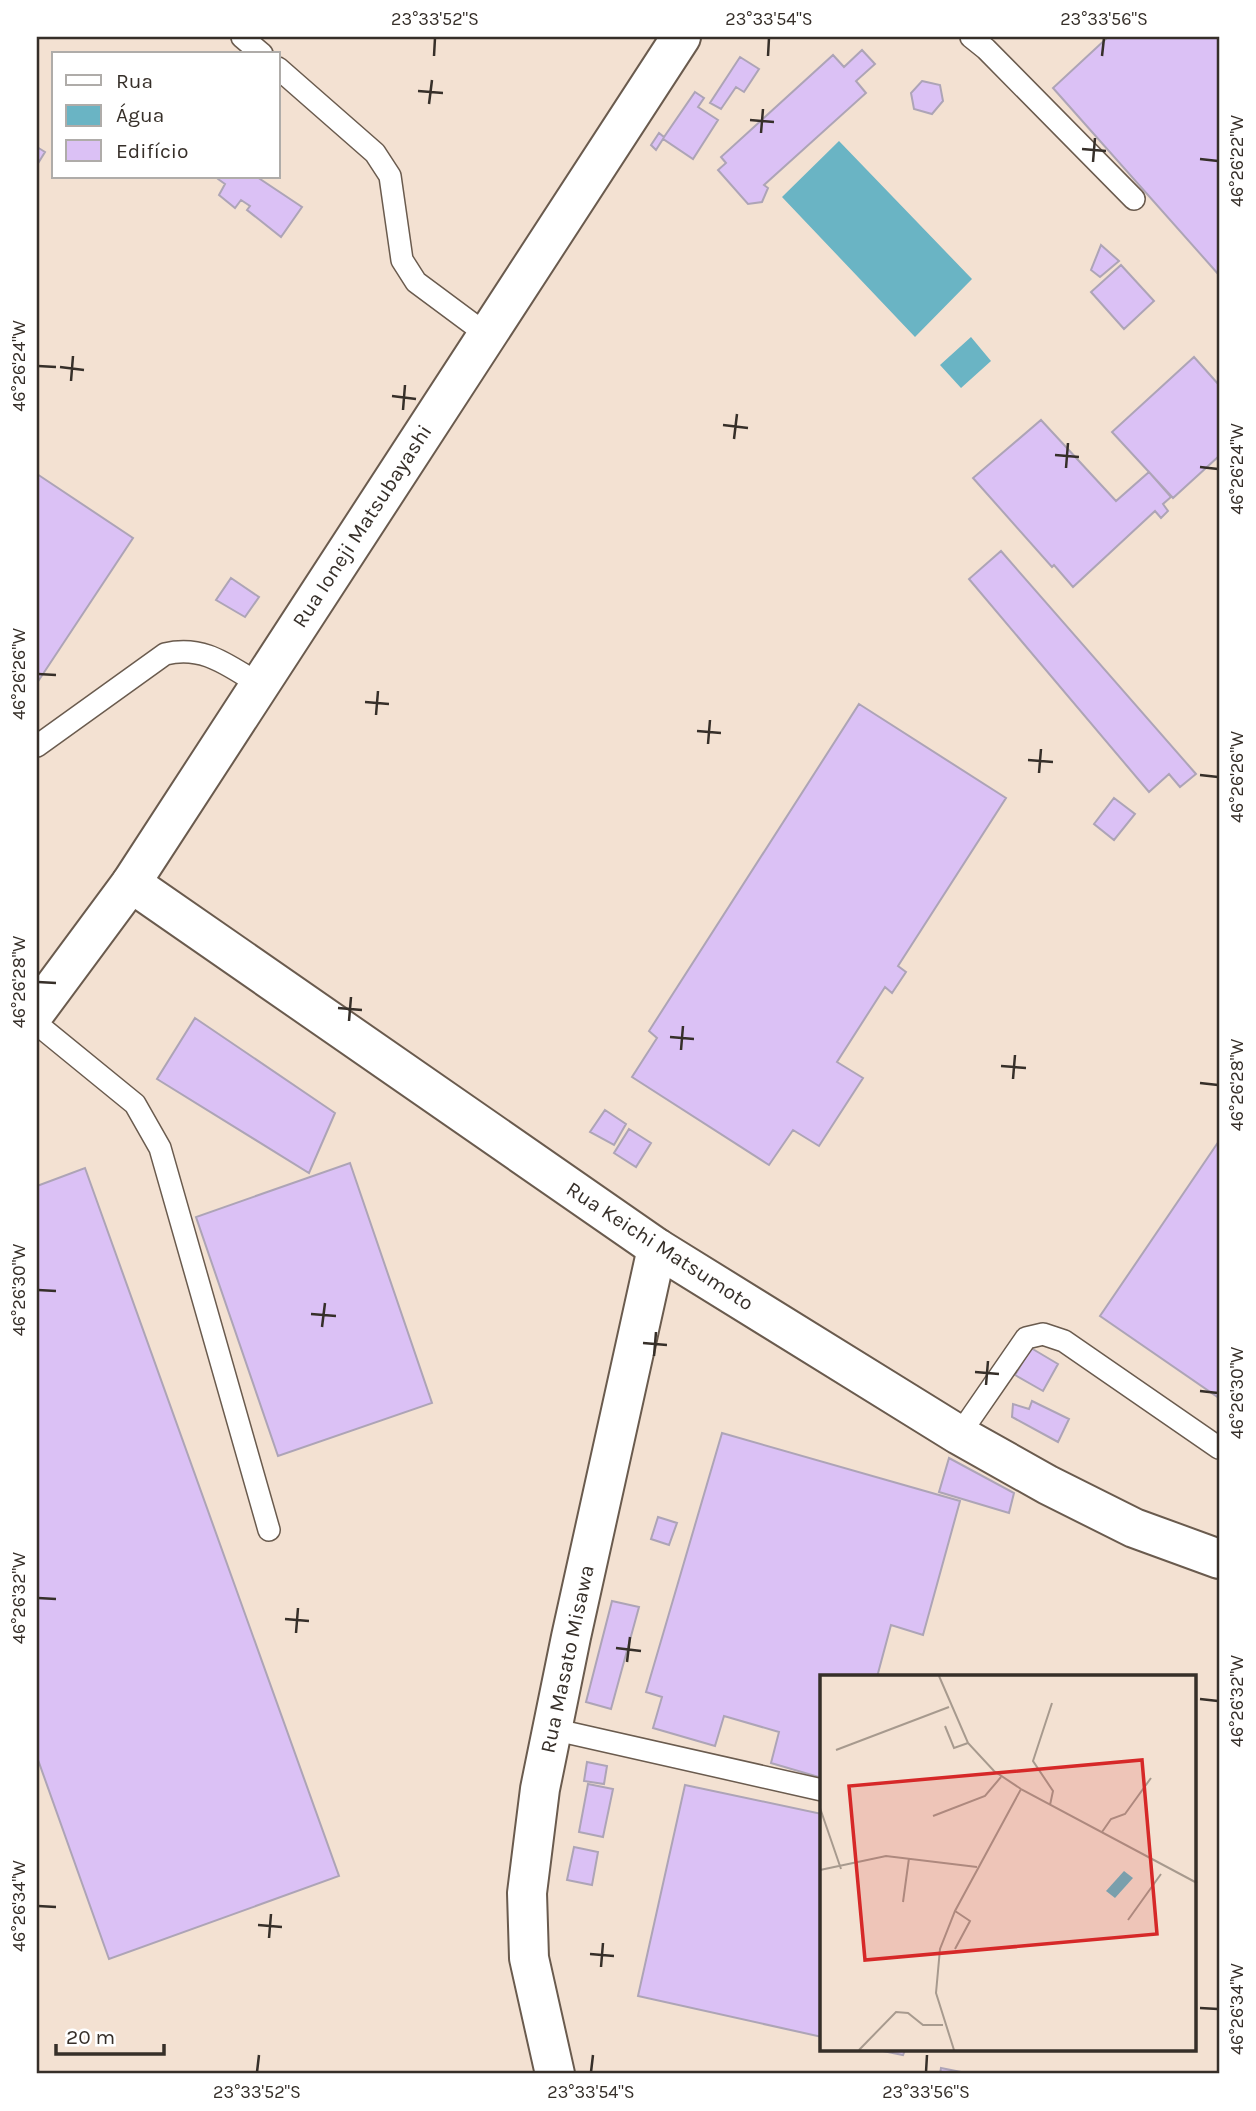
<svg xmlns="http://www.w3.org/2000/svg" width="1256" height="2111" font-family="Karla,sans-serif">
  <rect width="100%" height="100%" fill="#f3e1d2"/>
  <!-- water -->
  <path fill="#6ab4c4" d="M839,141L972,279L915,337L782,197Z
    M971,337L991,361L961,388L940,365Z"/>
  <!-- building -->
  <path fill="#dbc1f5" stroke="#ada4b6" stroke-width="2" d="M1108,37H1219V275L1053,88Z
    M862,50L875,64L856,81L866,93L764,185L768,188L762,202L748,204L718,170L726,163L721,157L833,55L844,67Z
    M740,57L759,69L744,92L736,87L721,109L710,103Z
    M922,81L940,85L943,101L932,114L914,109L911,93Z
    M695,92L704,98L698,107L718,120L693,159L663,139L656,150L651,145L659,133L664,137Z
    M37,147L45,152L37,165Z
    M219,177H257L302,207L281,237L247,210L250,206L241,200L235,208L219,195L225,184L218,179Z
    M1101,245L1119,261L1100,277L1091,270Z
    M1121,265L1154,301L1124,329L1091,292Z
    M1194,357L1219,385V456L1173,498L1112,432Z
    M1041,420L1116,501L1149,472L1171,497L1163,504L1168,511L1161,518L1155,511L1073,587L1054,565L1052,567L973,478Z
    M37,474L133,538L37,683Z
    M1001,551L1196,774L1180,787L1169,774L1149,792L969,579Z
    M231,578L259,597L245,617L216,600Z
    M859,704L1006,798L898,966L906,972L892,993L885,987L837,1062L863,1078L819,1146L793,1130L769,1165L632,1077L657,1038L649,1031Z
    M1114,798L1135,814L1114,840L1094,824Z
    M195,1018L335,1113L309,1173L157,1079Z
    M605,1110L626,1124L614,1145L590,1132Z
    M629,1129L651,1143L636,1167L614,1153Z
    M1219,1141V1398L1100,1316Z
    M350,1163L432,1403L278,1456L196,1217Z
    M85,1168L339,1876L109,1959L37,1757V1186Z
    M1031,1348L1058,1364L1043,1391L1015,1375Z
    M1032,1401L1069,1419L1058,1442L1012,1417L1013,1404L1029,1409Z
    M722,1433L960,1501L923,1635L891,1625L877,1677H822V1778L771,1763L779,1732L724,1716L715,1746L653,1728L662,1697L646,1692Z
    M949,1458L1014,1493L1009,1513L939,1492Z
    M658,1517L677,1523L669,1545L651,1539Z
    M612,1601L639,1607L611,1709L586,1702Z
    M587,1762L607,1766L604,1784L584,1781Z
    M588,1784L613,1789L603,1837L579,1832Z
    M685,1785L822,1814V2037L638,1996Z
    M574,1847L598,1852L592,1885L567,1880Z
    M878,2050H905L903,2055Z
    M941,2068L971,2074H940Z"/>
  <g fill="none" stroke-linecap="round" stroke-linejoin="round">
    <defs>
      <path id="lane" d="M242,37L262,54
        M971,37L986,49L1134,199
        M278,68L375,153L390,176L402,260L416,282L486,334
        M37,746L165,654C204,645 227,665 259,684
        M37,1024L135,1104L160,1148L269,1530
        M959,1435L1026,1338L1043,1334L1064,1341L1219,1448
        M552,1729L822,1790"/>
      <path id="street" d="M37,1010L131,883
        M555,2074L529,1958L527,1893L540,1789L571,1637L657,1248"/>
      <path id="secondary" d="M681,37L131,883L657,1248L959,1435L1048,1485L1134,1528L1219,1559"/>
    </defs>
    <!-- lane casing -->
    <use href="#lane" stroke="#6a5b4e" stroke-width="24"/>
    <!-- street casing -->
    <use href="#street" stroke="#6a5b4e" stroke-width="42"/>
    <!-- secondary casing -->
    <use href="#secondary" stroke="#6a5b4e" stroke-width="42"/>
    <!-- lane -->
    <use href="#lane" stroke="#fff" stroke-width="21"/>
    <!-- street -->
    <use href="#street" stroke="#fff" stroke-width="38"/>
    <!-- secondary -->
    <use href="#secondary" stroke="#fff" stroke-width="38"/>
  </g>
  <!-- ticks -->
  <path fill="none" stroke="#362f29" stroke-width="2.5" d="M434,56L435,38M768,56L769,38M1102,56L1104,38M418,91L443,93M429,104L432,80M750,120L774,122M761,133L763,109M1082,149L1106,151M1200,159L1218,161M1093,162L1095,138M38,366L56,367M60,367L84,370M71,381L73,356M392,396L416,399M403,410L405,385M723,425L748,428M734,439L737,414M1055,455L1079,457M1200,467L1218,469M1066,468L1068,443M38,674L56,675M365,702L389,704M376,715L378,691M697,731L721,733M708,744L710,720M1028,760L1053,762M1039,773L1041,749M1200,775L1218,777M38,982L56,983M338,1008L362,1010M349,1021L351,997M670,1037L694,1039M681,1050L683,1026M1001,1066L1026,1068M1013,1079L1015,1055M1200,1083L1218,1085M38,1290L56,1291M311,1314L336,1316M322,1327L325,1303M643,1343L667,1345M654,1356L656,1332M975,1372L999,1374M986,1385L988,1361M1200,1391L1218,1393M38,1598L56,1599M285,1619L309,1621M296,1633L298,1608M616,1648L641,1651M627,1662L630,1637M1200,1699L1218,1701M38,1906L56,1907M258,1925L282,1927M269,1938L271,1914M590,1954L614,1956M601,1967L603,1943M1200,2008L1218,2009M257,2072L259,2055M591,2072L593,2055M926,2072L927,2055"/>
  <g text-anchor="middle" stroke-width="7" stroke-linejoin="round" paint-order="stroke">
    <!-- street labels -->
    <g font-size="21" fill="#362f29" stroke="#fff">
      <text transform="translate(362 526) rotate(-57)" y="7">Rua Ioneji Matsubayashi</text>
      <text transform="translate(660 1246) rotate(33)" y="7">Rua Keichi Matsumoto</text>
      <text transform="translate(567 1659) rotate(-78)" y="7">Rua Masato Misawa</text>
    </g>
  </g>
  <!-- overview -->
  <g transform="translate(820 1675)">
    <rect width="376" height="376" fill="#f3e1d2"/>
    <path d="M304,196L313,203L295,223L286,216Z" fill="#6ab4c4"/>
    <path fill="none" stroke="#a79a8e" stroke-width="2" d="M119,1L148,68L174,96L201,114M125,51L134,73L148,68M16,75L129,32M230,130L233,116L213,86L232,28M0,133L21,194M113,141L165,121L181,102M282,157L291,144L305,139L331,103M0,195L66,181L157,192M83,227L89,183M135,236L150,246L135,274M308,245L341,199M39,375L76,337L88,338L103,350H123M134,375L116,318L120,274L135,236L201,114L377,208"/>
    <path fill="#d62828" fill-opacity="0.15" stroke="#d62828" stroke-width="3.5" d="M322,85L337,259L45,285L29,111Z"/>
    <rect width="376" height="376" fill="none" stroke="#362f29" stroke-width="3.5"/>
  </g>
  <!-- border -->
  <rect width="1256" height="2111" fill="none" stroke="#ffffff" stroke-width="77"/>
  <!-- legend -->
  <rect x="52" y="52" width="228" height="126" fill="#ffffff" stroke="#afaca9" stroke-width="2"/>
  <rect x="66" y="75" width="35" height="10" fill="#ffffff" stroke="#afaca9" stroke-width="2"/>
  <text x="116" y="88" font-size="21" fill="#362f29">Rua</text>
  <rect x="66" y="105" width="35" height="21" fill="#6ab4c4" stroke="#afaca9" stroke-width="2"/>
  <text x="116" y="122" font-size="21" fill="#362f29">Água</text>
  <rect x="66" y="140" width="35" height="21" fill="#dbc1f5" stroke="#afaca9" stroke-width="2"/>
  <text x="116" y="158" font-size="21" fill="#362f29">Edifício</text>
  <!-- scale -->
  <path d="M56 2044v10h108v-10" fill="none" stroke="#362f29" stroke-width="3.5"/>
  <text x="66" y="2044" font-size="21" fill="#362f29" stroke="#ffffff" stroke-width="5" paint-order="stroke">20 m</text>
  <rect x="38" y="38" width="1180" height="2034" fill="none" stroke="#362f29" stroke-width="2.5"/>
  <g font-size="18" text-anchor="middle" fill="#362f29">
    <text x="435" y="25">23°33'52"S</text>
    <text x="769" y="25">23°33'54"S</text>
    <text x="1104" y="25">23°33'56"S</text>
    <text transform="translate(1237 161) rotate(-90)" y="6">46°26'22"W</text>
    <text transform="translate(19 366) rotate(-90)" y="6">46°26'24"W</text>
    <text transform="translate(1237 469) rotate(-90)" y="6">46°26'24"W</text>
    <text transform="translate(19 674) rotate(-90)" y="6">46°26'26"W</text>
    <text transform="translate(1237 777) rotate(-90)" y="6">46°26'26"W</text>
    <text transform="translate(19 982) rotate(-90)" y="6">46°26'28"W</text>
    <text transform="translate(1237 1085) rotate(-90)" y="6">46°26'28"W</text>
    <text transform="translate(19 1290) rotate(-90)" y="6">46°26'30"W</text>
    <text transform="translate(1237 1393) rotate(-90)" y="6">46°26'30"W</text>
    <text transform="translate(19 1598) rotate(-90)" y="6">46°26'32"W</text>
    <text transform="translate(1237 1701) rotate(-90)" y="6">46°26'32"W</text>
    <text transform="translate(19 1906) rotate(-90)" y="6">46°26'34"W</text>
    <text transform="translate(1237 2009) rotate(-90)" y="6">46°26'34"W</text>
    <text x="257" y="2098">23°33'52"S</text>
    <text x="591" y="2098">23°33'54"S</text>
    <text x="926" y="2098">23°33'56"S</text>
  </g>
</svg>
